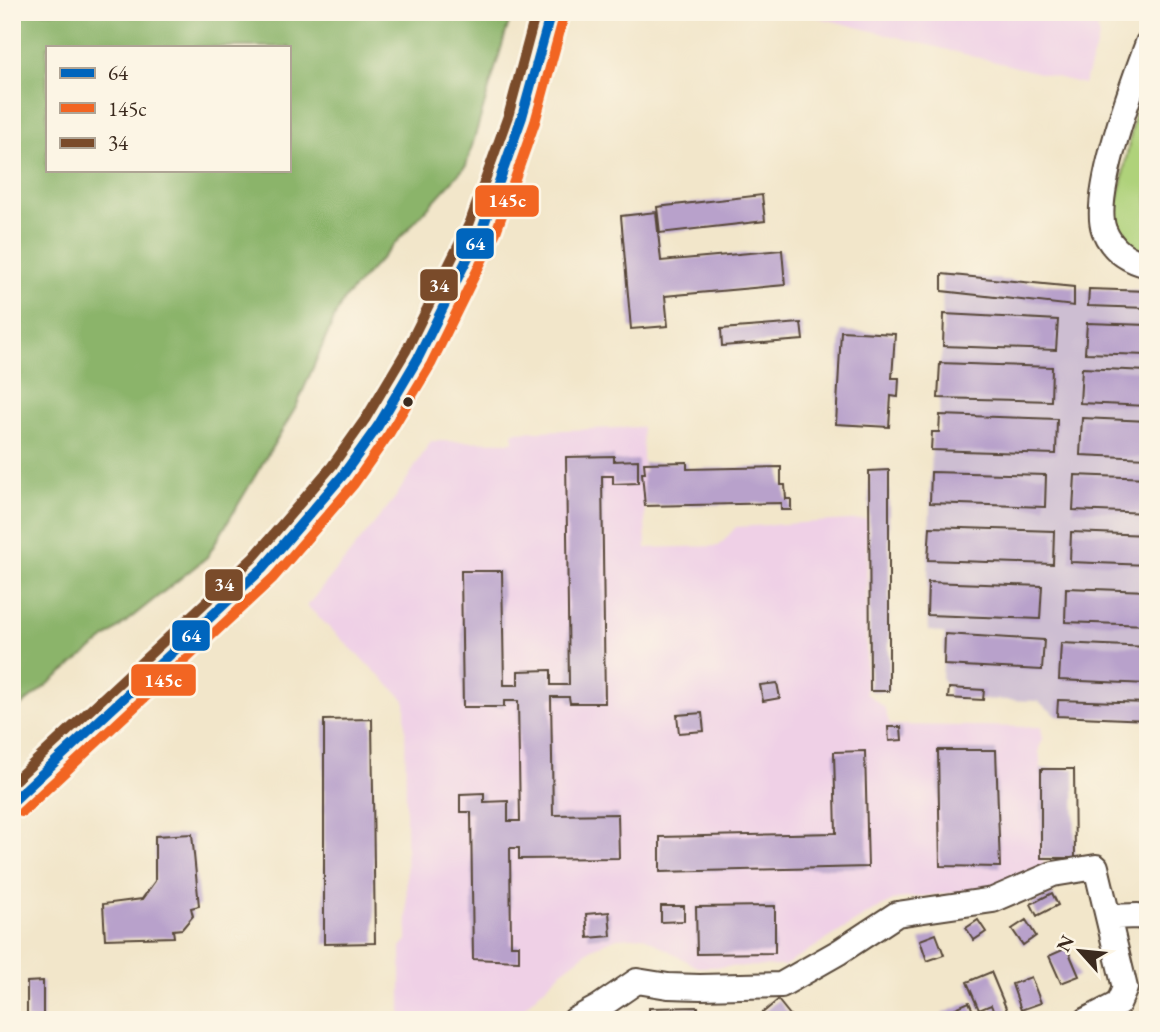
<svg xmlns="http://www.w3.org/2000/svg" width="1160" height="1032" font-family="'EB Garamond',serif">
  <rect width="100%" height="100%" fill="#fcf5e5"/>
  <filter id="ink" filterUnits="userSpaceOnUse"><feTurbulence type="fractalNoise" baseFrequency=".0143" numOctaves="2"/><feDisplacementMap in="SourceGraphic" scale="14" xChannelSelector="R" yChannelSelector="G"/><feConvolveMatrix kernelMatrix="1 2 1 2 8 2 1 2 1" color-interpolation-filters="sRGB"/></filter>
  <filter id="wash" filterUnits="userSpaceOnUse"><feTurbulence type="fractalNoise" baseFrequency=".00686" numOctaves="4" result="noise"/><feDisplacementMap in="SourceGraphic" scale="28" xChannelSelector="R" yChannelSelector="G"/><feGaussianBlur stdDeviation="1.57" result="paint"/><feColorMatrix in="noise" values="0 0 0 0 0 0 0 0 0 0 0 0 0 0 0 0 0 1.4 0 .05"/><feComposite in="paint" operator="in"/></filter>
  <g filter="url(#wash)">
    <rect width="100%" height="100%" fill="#f2e6ca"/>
    <!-- built -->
    <path fill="#efd0e6" d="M797,12H1099L1096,21L1099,38L1084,84Z
      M642,427L646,548L719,546L736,527L867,519L866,693L884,707L890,725L1041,727L1043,739L1039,748L1041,769V858L1047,867L1014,886L897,899L868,914L784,966L697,967L643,936L617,938L592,948L562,971L511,1020H401V947L407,940L405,700L307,606L395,498L431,441L513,442V432Z"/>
    <!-- industrial -->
    <path fill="#cdbed2" d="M942,274L1089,289L1148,291V720L1057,716L1038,701L948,698L949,688L942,679L945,634L928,630L927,615L932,432H939L940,363L943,346Z"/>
    <!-- green -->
    <path fill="#afd27a" stroke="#757e4c" stroke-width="2" d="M1148,76V252C1128,248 1120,235 1115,217L1136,107Z"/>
    <!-- forest -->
    <path fill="#8bb46a" stroke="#636f44" stroke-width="2" fill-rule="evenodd" d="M12,12H512L466,166L345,298L336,314L296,407L207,557L12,713ZM47,47H289V170H47Z"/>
    <g id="blocks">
      <!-- building -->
      <path fill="#b8a1cb" d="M762,195L765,221L660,233L657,207Z
        M656,212L661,261L782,250L785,285L665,296L668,326L631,329L621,216Z
        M942,274L1074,287V306L942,291Z
        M1089,289L1148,291V308L1088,306Z
        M944,314L1058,320L1056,350L943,346Z
        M801,323L803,340L722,346L721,329Z
        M1087,323L1148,325V355L1085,353Z
        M841,331L895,334L892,378H899L898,397L891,396L889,427L836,424Z
        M940,363L1052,367L1051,401L938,398Z
        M1082,368L1148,371V406L1080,403Z
        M940,415L1057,419L1056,454L931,450L932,432H939Z
        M1082,418L1148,421V458L1080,455Z
        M614,456V461L638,460V483L613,484V476H602L605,703H570L569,697H551L553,815L618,814L619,858L519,859V848H510L511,945H519V961L473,959L471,812H460V794L484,793V802L508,801V821H520L518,701H504V707H463L461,571H502L504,685H518V671L551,670V685H569L566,457Z
        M687,462V469L781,467V485H785L786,499H791V510H781V503L645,506L642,473H645L644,463Z
        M889,470V691H870L869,471Z
        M931,472L1046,475L1045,507L930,503Z
        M1075,475L1148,478V513L1073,510Z
        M930,527L1054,531L1053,564L928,560Z
        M1071,532L1148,535V565L1070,562Z
        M928,582L1042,586L1040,619L927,615Z
        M1066,588L1148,591V625L1065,622Z
        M945,634L1044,640L1042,670L944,665Z
        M1061,643L1148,647V684L1059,680Z
        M777,683L780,698L763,701L760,685Z
        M949,688L984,690L983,700L948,698Z
        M1058,700L1148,703V720L1057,716Z
        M702,713L704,731L679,733L677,715Z
        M372,719L375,943L324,944V720Z
        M888,727H901L902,740L889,741Z
        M938,750H996L1000,867L940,866Z
        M865,751L868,867L660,872V837L836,833L834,752Z
        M1041,769H1074L1075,858H1041Z
        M192,834L199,906L191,908L193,916L182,929L173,930L174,937L105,939L103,904L142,899L155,881V836Z
        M1052,893L1058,905L1037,916L1031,904Z
        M661,906H684V921L661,922Z
        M775,906V953L697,954L696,907Z
        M609,912L611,936L588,938L586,914Z
        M978,920L986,932L974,940L966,928Z
        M1026,920L1036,936L1023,945L1012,929Z
        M936,934L944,955L927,961L920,940Z
        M1067,948L1079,976L1061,983L1049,956Z
        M991,972L1011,1020H997L991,1005L979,1010L967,982Z
        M1031,977L1041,1003L1021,1010L1012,984Z
        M43,981V1020H27V982Z
        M778,1000L794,1020H754Z
        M969,1002L977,1020H944L942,1014Z
        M698,1007L699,1020H649V1008Z"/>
    </g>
  </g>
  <g filter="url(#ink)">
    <use href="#blocks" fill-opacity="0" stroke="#564638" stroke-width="2"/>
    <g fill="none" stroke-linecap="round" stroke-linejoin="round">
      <defs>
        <path id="minor" d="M1148,43C1134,80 1091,195 1104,230C1112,250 1127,260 1148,265
          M575,1020L599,1007L637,981L668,986L700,987L781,985L839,952L897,914L993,900L1053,874L1096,867L1108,917
          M1087,1020L1118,1004L1125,988L1108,917L1138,916L1148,919"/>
        <path id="major" d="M12,802L263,568L343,475L378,426L418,358L483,227L522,117L551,12"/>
      </defs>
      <!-- minor casing -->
      <use href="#minor" stroke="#564638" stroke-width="28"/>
      <!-- major casing -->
      <use href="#major" stroke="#564638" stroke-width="35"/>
      <!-- minor -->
      <use href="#minor" stroke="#fff" stroke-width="24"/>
      <!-- major -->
      <use href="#major" stroke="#f8bd89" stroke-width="32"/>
      <defs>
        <path id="bus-1" d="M12,802L263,568L343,475L378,426L418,358L483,227L522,117L551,12"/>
        <path id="bus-2" d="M22,812L273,578L354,484L389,434L431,364L496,232L535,122L564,16"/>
        <path id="bus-3" d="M12,783L253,558L332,466L366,418L406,351L470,222L509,113L536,12"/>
      </defs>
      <!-- bus-1 casing -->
      <use href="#bus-1" stroke="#fcf5e5" stroke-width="16"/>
      <!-- bus-2 casing -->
      <use href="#bus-2" stroke="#fcf5e5" stroke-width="16"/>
      <!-- bus-3 casing -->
      <use href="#bus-3" stroke="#fcf5e5" stroke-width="16"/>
      <!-- bus-1 -->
      <use href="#bus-1" stroke="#0065bd" stroke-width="10"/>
      <!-- bus-2 -->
      <use href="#bus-2" stroke="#f26522" stroke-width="10"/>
      <!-- bus-3 -->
      <use href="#bus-3" stroke="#7a4b2a" stroke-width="10"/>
    </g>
  </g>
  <!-- markers -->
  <circle fill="#3b2a1e" stroke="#fcf5e5" stroke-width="2.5" cx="408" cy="402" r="6"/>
  <g stroke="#fcf5e5" stroke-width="2.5">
    <rect x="474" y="184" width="66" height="34" rx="7" fill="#f26522"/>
    <rect x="455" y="227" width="40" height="33" rx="7" fill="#0065bd"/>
    <rect x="419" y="268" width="40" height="34" rx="7" fill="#7a4b2a"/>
    <rect x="204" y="568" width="40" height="34" rx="7" fill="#7a4b2a"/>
    <rect x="171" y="619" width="40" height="33" rx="7" fill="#0065bd"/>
    <rect x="130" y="663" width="67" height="34" rx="7" fill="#f26522"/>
  </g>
  <g font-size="19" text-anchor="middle" font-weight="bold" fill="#fff">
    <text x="507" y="207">145с</text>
    <text x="475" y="250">64</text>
    <text x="439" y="292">34</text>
    <text x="224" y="591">34</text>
    <text x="191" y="642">64</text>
    <text x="163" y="687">145с</text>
  </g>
  <!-- margin -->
  <rect width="1160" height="1032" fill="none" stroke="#fcf5e5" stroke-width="42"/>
  <!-- legend -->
  <rect x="46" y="46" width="245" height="126" fill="#fcf5e5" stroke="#afa495" stroke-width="2"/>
  <rect x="60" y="68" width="35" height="10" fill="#0065bd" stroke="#afa495" stroke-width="2"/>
  <text x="108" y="80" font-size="21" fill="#3b2a1e">64</text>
  <rect x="60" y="103" width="35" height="10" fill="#f26522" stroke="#afa495" stroke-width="2"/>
  <text x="108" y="116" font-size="21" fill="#3b2a1e">145с</text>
  <rect x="60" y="138" width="35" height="10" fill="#7a4b2a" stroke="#afa495" stroke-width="2"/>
  <text x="108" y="150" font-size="21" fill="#3b2a1e">34</text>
  <!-- north arrow -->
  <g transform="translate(1080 951) rotate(297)" stroke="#fcf5e5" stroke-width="5" paint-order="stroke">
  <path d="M0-5L12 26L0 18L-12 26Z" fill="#3b2a1e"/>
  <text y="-10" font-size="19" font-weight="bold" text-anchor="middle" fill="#3b2a1e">N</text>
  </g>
</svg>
